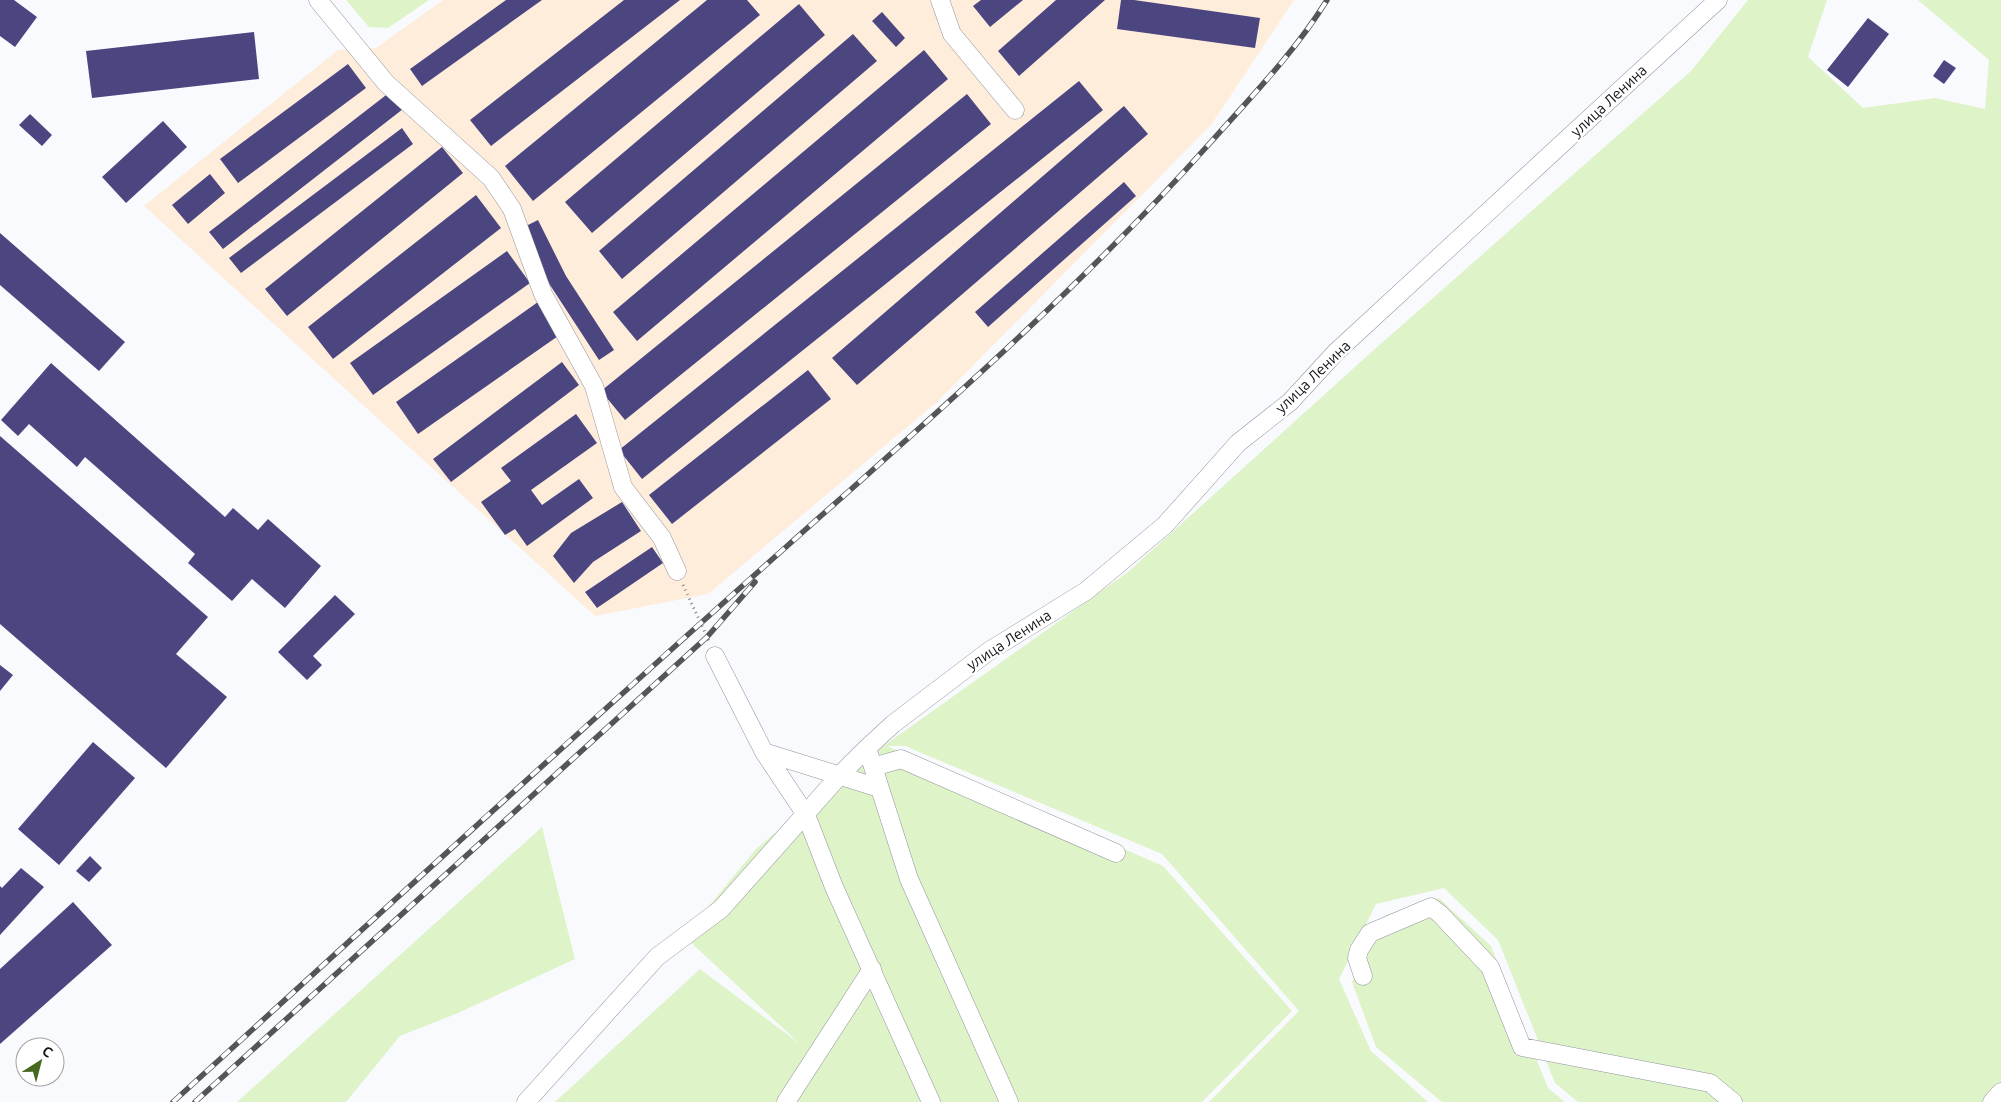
<svg xmlns="http://www.w3.org/2000/svg" width="2001" height="1102" font-family="Ubuntu,sans-serif">
  <rect width="100%" height="100%" fill="#f8fafe"/>
  <!-- industrial -->
  <path fill="#ffeddc" d="M443,0H1294L1211,125L938,401L708,594L595,616L144,206L338,50L376,48Z"/>
  <!-- green -->
  <path fill="#dff3c8" d="M346,0H429L388,28L369,27Z
    M1748,0H1827L1808,57L1863,108L1935,98L1985,109L1989,60L1918,0H2001V1102H1578L1555,1083L1498,940L1444,888L1376,904L1339,979L1371,1051L1428,1102H1209L1299,1011L1162,854L905,746H887L1163,866L1292,1011L1202,1102H555L700,969L800,1044L684,936L757,848L861,762L1128,572L1376,348L1691,71Z
    M542,827L575,959L458,1013L400,1036L346,1102H237Z
    M1439,898L1491,946L1548,1088L1565,1102H1442L1376,1047L1352,982L1386,915Z"/>
  <!-- building -->
  <path fill="#4b467f" d="M0,0H14L37,17L15,47L0,36Z
    M506,0H542L422,86L410,69Z
    M624,0H680L491,146L470,120Z
    M707,0H747L760,15L533,201L505,166Z
    M981,0H1023L990,27L973,6Z
    M1056,0H1105L1019,76L998,51Z
    M1121,0H1134L1260,18L1255,48L1117,29Z
    M799,4L825,35L592,233L565,202Z
    M882,12L905,38L896,47L872,21Z
    M1868,18L1889,34L1848,87L1827,70Z
    M254,32L259,79L92,98L86,51Z
    M853,34L877,61L622,279L599,251Z
    M924,50L948,79L637,341L613,312Z
    M1944,60L1956,68L1944,84L1933,76Z
    M348,64L366,88L238,183L220,159Z
    M1079,81L1103,110L642,479L619,450Z
    M390,92L403,109L223,249L209,232Z
    M967,94L991,124L625,420L601,391Z
    M1124,106L1148,134L857,385L832,358Z
    M30,114L52,135L42,146L19,125Z
    M163,121L187,147L126,203L102,177Z
    M402,128L413,144L241,273L229,258Z
    M442,147L463,173L287,316L265,289Z
    M210,174L225,193L188,224L172,205Z
    M1124,182L1136,196L988,327L975,312Z
    M476,195L501,228L333,359L308,327Z
    M538,220L566,276L614,350L599,360L550,285L522,228Z
    M0,233L125,342L99,371L0,285Z
    M507,251L530,283L373,395L350,363Z
    M538,302L561,334L418,434L396,402Z
    M562,362L579,385L451,482L433,459Z
    M51,363L225,517L233,508L258,530L268,519L321,566L285,608L252,579L232,601L188,563L195,554L85,457L77,467L29,424L18,436L1,420Z
    M808,370L831,399L672,524L649,495Z
    M576,414L597,443L531,490L542,505L579,479L593,498L527,546L515,529L505,535L481,502L511,481L501,468Z
    M0,436L208,617L176,654L227,697L166,768L0,624Z
    M622,502L641,531L593,562L574,583L553,556L571,533Z
    M652,547L663,563L597,608L585,592Z
    M335,595L355,614L313,656L322,665L307,680L278,652Z
    M0,665L13,675L0,691Z
    M93,742L135,778L59,865L18,829Z
    M90,856L102,868L89,882L76,871Z
    M21,868L44,887L0,935V886L2,888Z
    M73,902L112,945L0,1044V969Z"/>
  <g fill="none" stroke-linecap="round" stroke-linejoin="round">
    <defs>
      <path id="minor" d="M318,0L386,83L491,178L512,209L543,294L594,386L623,487L662,538L677,571
        M940,0L952,34L1015,110
        M715,656L764,752L806,815L834,887L931,1102
        M867,748L893,724L989,651L1086,591L1165,525L1238,443L1290,402L1336,352L1718,0
        M764,752L879,788
        M873,767L901,759L1116,853
        M1363,976L1357,958L1359,950L1370,933L1431,907L1440,914L1490,967L1522,1047L1710,1083L1733,1102
        M526,1102L657,957L721,909L840,775L867,748L909,879L1009,1102
        M786,1102L872,969
        M1992,1102L2001,1092"/>
    </defs>
    <!-- minor casing -->
    <use href="#minor" stroke="#90949d" stroke-width="19"/>
    <!-- path -->
    <path stroke="#85878a" stroke-width="3" stroke-dasharray="1 4" stroke-linecap="butt" d="M683,585L709,641"/>
    <!-- minor -->
    <use href="#minor" stroke="#fff" stroke-width="18"/>
    <defs>
      <path id="rail" d="M173,1102C377,916 580,730 786,547C932,417 1080,289 1210,143C1251,97 1295,52 1327,0
        M195,1102L707,637L755,582"/>
    </defs>
    <!-- rail casing -->
    <use href="#rail" stroke="#535558" stroke-width="5.5"/>
    <!-- rail -->
    <use href="#rail" stroke="#fff" stroke-width="4" stroke-dasharray="11" stroke-linecap="butt"/>
  </g>
  <g text-anchor="middle" stroke-width="5" stroke-linejoin="round" paint-order="stroke">
    <!-- street labels -->
    <g font-size="15" fill="#131518" stroke="#fff">
      <text transform="translate(1609 101) rotate(-43)" y="5">улица Ленина</text>
      <text transform="translate(1313 377) rotate(-44)" y="5">улица Ленина</text>
      <text transform="translate(1009 640) rotate(-33)" y="5">улица Ленина</text>
    </g>
  </g>
  <!-- north arrow -->
  <g transform="translate(40 1062) rotate(36)"><circle r="24" fill="#ffffff" stroke="#a1a1a3"/>
  <path d="M0-4L9 19L0 12L-9 19Z" fill="#46681f"/>
  <text y="-8" font-size="14" font-weight="bold" text-anchor="middle" fill="#131518">С</text>
  </g>
</svg>
